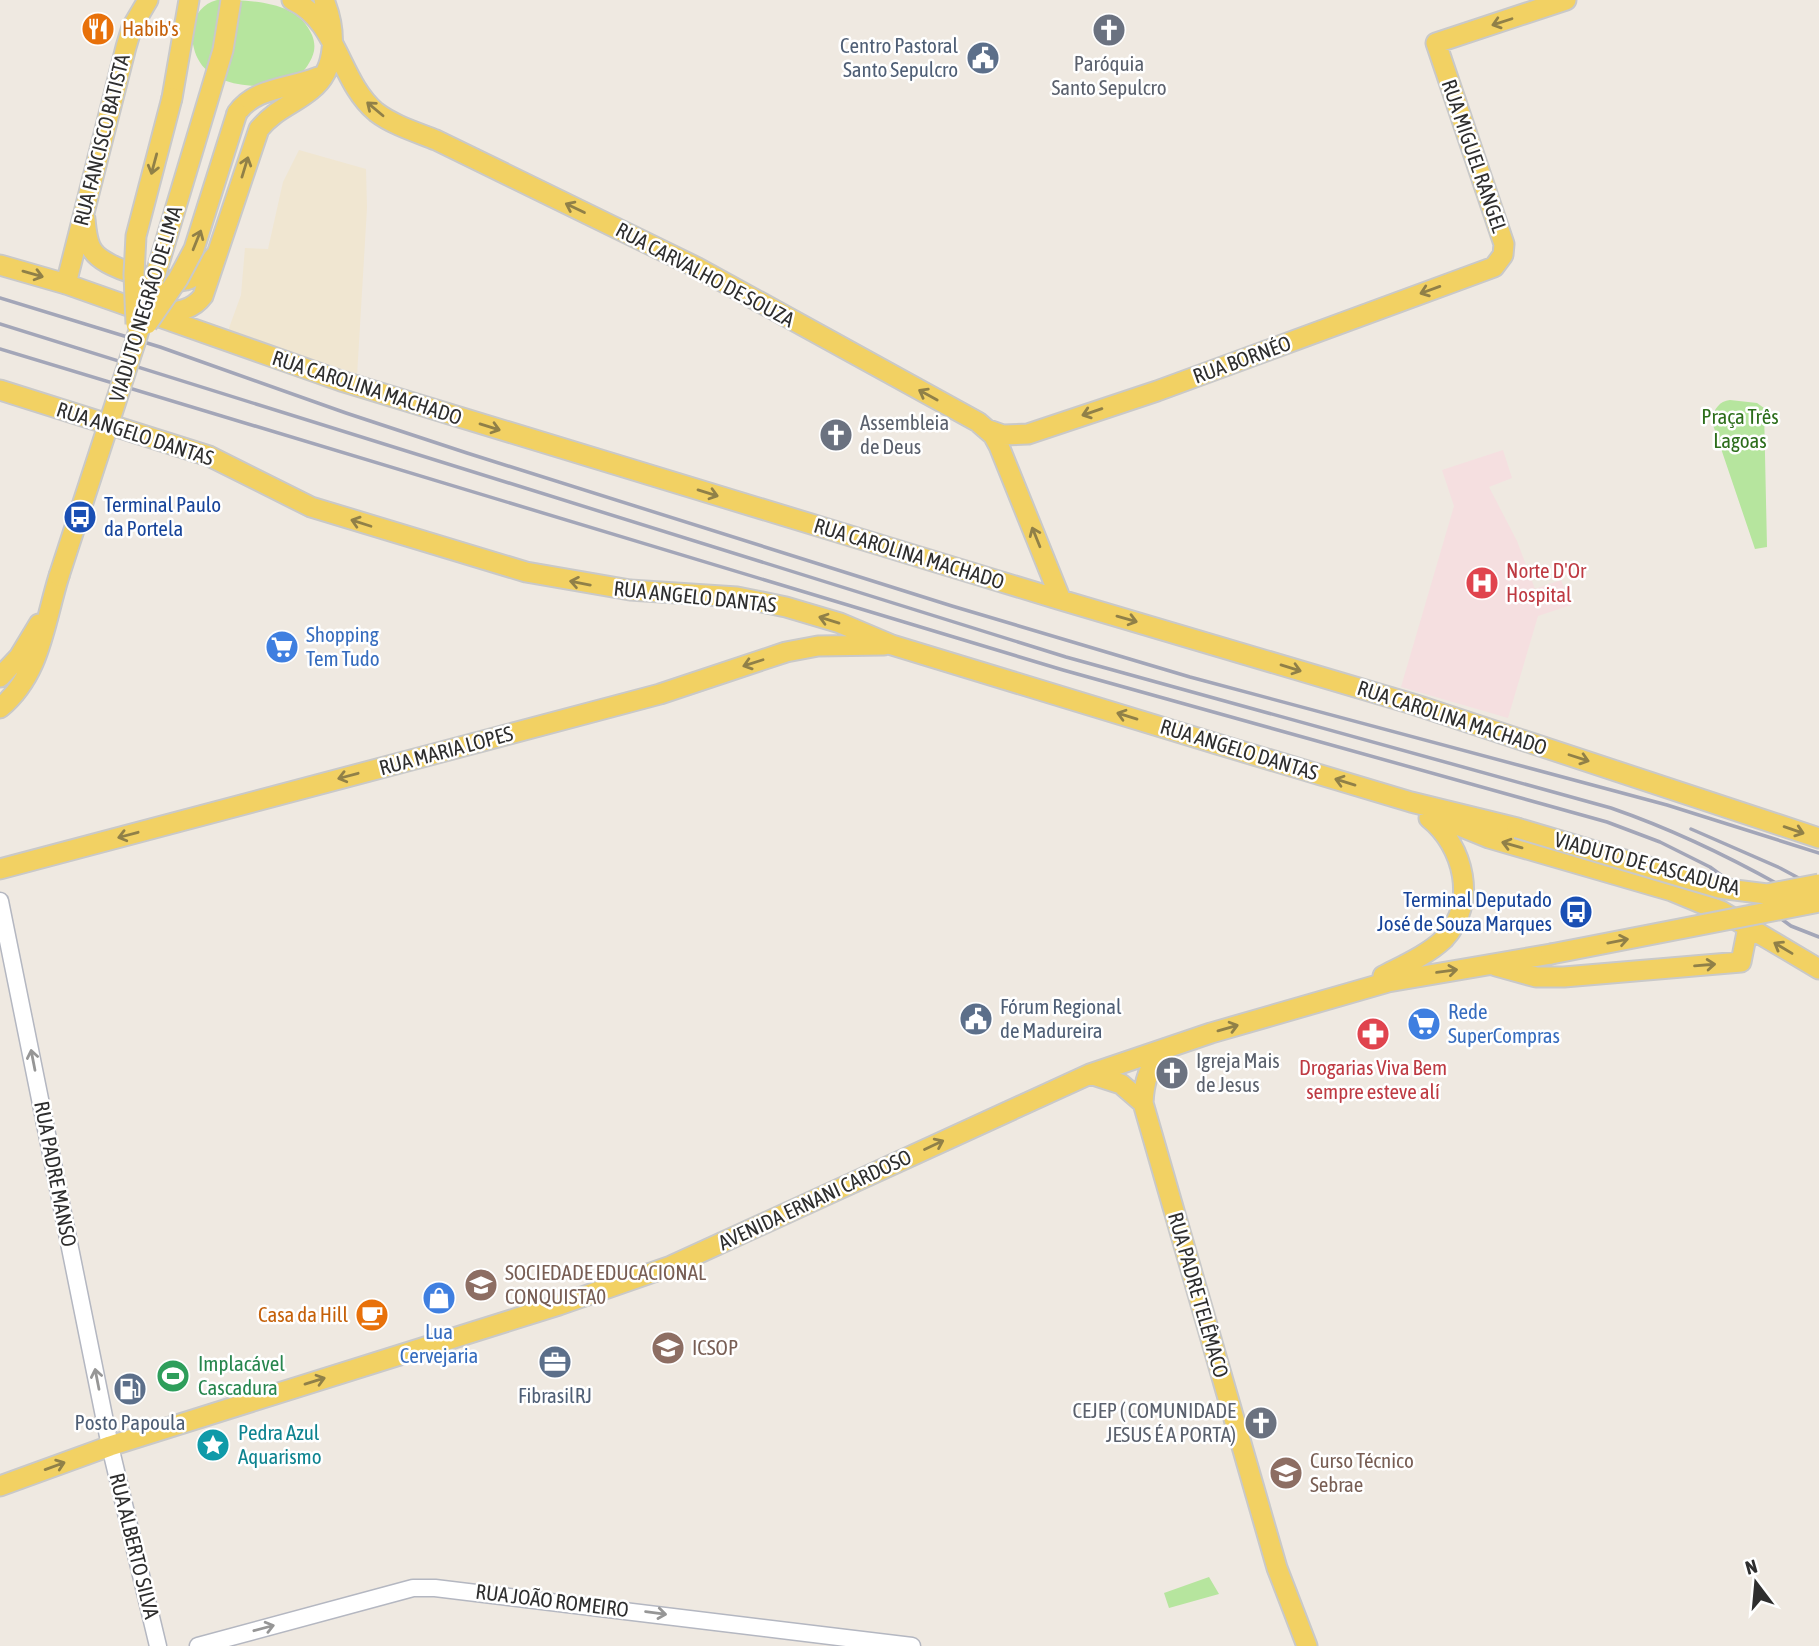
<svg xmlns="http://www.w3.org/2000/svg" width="1819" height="1646" font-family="'Asap Condensed',sans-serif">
  <rect width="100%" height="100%" fill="#efe9e1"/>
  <!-- education -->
  <path fill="#f0e6d1" d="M299,150L366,169L367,208L357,376L232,342L229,328L241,295L245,248L268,249L283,182Z"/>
  <!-- medical -->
  <path fill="#f5dfe0" d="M1503,450L1512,478L1489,487L1517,541L1535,589L1561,580L1571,605L1538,616L1508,718L1401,687L1454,506L1442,470Z"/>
  <!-- green -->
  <path fill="#b6e59e" d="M217,0C249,0 298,0 312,35C314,40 315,45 314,51C312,60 305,72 296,77C270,92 213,89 198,59C193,50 192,38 191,28C196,14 202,4 217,0Z
    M1730,400L1757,403L1764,408L1767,547L1755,549L1711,419C1715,409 1719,401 1730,400Z
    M1209,1577L1219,1594L1169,1608L1164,1593Z"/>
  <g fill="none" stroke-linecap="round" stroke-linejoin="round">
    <defs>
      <path id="minor" d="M0,901L110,1446L158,1646
        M198,1646L413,1588H435L912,1646"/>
      <path id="major" d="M292,0C338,21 339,81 376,112C393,125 416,132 436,140L698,268L978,422L993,435L999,446L1061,600
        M172,98L189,0
        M237,113C255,87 290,89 318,77
        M85,219C86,230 87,243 93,251C105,269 166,286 186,280C198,277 207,265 215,256
        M0,265L66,284L341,381L1061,600L1416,705L1819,838
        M66,284L126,47L132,27L148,0
        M157,315C175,312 192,311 203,296L259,129C276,109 291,106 311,90C338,69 336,29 324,0
        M0,390L209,456L311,507L526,572L630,590L737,597L786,607L840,623L892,645L1217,744L1411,802L1517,828
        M986,429L1003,435L1028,434L1157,391L1494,267L1503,255L1504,244L1436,43L1566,0
        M0,677L19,657L39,624
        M0,708C41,674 44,624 59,576
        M1445,820L1489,838L1672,891L1701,903L1721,911L1819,969
        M0,869L660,694L786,652L818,646L884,645
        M1496,966L1536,977H1564L1741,962L1748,927
        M1383,976C1404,965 1427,955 1444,939C1478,903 1464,846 1429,818
        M1164,1049C1149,1066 1144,1081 1143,1103L1277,1568L1307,1646
        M1090,1074L1121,1084L1143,1103
        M0,1486L110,1446L559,1305L671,1266L1090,1074L1211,1033L1388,982L1551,954"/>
    </defs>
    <!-- minor casing -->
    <use href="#minor" stroke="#b4b7c1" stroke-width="19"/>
    <!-- major casing -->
    <use href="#major" stroke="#c9c9c9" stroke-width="23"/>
    <!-- minor -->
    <use href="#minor" stroke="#fff" stroke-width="16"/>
    <!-- major -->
    <use href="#major" stroke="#f2d163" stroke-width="19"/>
    <!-- rail -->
    <path stroke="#a3a6b8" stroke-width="3.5" d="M0,298L160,347L346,413L467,453L952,606L1190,677L1667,805L1819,853
      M0,324L1066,657L1611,808C1686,834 1751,867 1819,908
      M0,349L1063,670L1607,822L1660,842L1710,867L1791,926L1819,937
      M1691,829L1780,868L1819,889"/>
    <defs>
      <path id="major-bridge" d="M136,324L134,274L136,236L172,98
        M147,324L178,279L194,249L237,113
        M59,576L136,340L223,50L231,0
        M1517,828L1719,888L1767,894L1819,884
        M1551,954L1819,902"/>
    </defs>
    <!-- major-bridge casing -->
    <use href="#major-bridge" stroke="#c9c9c9" stroke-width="23" stroke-linecap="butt"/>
    <!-- major-bridge -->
    <use href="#major-bridge" stroke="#f2d163" stroke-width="19"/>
  </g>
  <!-- one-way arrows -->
  <defs><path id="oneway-shaft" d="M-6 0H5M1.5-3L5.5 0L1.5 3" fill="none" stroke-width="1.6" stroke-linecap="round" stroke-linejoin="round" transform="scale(1.75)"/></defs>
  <g stroke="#908048">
    <use href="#oneway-shaft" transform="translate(1502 22) rotate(162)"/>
    <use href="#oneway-shaft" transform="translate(375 109) rotate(-140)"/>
    <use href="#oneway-shaft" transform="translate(154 164) rotate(105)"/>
    <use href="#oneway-shaft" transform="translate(245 167) rotate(-73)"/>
    <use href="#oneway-shaft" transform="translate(575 208) rotate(-154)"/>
    <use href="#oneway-shaft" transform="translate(197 240) rotate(-68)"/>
    <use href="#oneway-shaft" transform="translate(33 274) rotate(16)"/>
    <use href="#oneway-shaft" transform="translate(1430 290) rotate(160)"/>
    <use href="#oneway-shaft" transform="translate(928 395) rotate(-151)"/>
    <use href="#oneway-shaft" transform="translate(1092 412) rotate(161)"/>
    <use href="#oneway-shaft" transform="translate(490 427) rotate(17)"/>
    <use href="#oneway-shaft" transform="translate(708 493) rotate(17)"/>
    <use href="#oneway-shaft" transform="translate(361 523) rotate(-162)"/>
    <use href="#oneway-shaft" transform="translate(1036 537) rotate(-112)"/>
    <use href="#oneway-shaft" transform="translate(580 583) rotate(-169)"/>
    <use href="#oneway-shaft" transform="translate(1127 619) rotate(16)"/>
    <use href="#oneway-shaft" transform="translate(829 620) rotate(-163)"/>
    <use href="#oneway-shaft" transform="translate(753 663) rotate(162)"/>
    <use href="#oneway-shaft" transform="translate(1291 668) rotate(17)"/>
    <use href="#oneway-shaft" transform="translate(1127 716) rotate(-163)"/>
    <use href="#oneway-shaft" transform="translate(1579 758) rotate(18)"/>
    <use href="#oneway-shaft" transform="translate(348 776) rotate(165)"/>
    <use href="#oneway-shaft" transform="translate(1345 782) rotate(-163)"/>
    <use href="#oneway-shaft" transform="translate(1794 830) rotate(19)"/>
    <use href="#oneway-shaft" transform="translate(128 835) rotate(165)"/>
    <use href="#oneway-shaft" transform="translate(1512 845) rotate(-164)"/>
    <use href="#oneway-shaft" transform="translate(1618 941) rotate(-11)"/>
    <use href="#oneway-shaft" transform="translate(1783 948) rotate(-149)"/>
    <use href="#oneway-shaft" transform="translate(1705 965) rotate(-5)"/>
    <use href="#oneway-shaft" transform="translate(1447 971) rotate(-8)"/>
    <use href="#oneway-shaft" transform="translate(1228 1028) rotate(-16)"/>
    <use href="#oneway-shaft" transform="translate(934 1145) rotate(-25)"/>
    <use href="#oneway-shaft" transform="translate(315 1381) rotate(-17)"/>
    <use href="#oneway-shaft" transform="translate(55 1466) rotate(-20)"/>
  </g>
  <g stroke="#969696">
    <use href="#oneway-shaft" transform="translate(33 1060) rotate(-101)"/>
    <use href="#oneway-shaft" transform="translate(97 1379) rotate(-101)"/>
    <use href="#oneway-shaft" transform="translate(656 1613) rotate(7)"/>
    <use href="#oneway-shaft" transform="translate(264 1628) rotate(-15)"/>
  </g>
  <!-- icons -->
  <defs>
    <symbol id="restaurant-disc" viewBox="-11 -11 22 22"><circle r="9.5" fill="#e8710a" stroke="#fff"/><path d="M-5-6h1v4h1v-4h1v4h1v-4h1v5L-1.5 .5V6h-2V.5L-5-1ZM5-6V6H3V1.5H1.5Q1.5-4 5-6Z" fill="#fff"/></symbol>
    <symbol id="church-disc" viewBox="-11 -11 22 22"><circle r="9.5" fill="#6b7280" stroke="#fff"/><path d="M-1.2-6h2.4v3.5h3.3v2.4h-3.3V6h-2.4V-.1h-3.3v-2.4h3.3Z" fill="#fff"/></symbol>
    <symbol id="civic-disc" viewBox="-11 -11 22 22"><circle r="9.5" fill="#5c6f8a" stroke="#fff"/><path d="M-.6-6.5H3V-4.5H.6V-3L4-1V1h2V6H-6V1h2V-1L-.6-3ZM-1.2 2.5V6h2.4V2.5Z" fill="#fff"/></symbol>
    <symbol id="bus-disc" viewBox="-11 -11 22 22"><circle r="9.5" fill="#1a4fb4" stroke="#fff"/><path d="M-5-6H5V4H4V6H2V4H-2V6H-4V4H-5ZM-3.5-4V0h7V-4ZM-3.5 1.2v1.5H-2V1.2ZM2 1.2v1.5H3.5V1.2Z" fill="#fff"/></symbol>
    <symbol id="hospital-disc" viewBox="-11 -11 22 22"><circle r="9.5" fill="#e0444e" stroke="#fff"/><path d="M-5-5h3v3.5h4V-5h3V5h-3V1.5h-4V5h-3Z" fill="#fff"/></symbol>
    <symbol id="supermarket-disc" viewBox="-11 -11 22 22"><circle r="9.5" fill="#3f7fe0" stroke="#fff"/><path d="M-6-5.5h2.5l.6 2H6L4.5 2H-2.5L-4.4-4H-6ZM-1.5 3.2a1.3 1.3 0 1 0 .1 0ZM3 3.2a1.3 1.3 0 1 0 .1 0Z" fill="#fff"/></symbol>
    <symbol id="pharmacy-disc" viewBox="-11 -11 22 22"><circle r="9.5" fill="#e0444e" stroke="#fff"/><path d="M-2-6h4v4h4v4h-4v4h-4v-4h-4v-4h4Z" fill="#fff"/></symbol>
    <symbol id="school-disc" viewBox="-11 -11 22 22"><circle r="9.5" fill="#8d6e63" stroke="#fff"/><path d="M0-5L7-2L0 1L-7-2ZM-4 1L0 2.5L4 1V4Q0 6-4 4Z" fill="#fff"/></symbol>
    <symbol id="shop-disc" viewBox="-11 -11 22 22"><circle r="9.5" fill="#3f7fe0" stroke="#fff"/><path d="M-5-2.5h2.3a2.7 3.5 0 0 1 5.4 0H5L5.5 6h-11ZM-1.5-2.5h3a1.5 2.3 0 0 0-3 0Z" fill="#fff"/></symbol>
    <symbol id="cafe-disc" viewBox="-11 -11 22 22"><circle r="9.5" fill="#e8710a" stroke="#fff"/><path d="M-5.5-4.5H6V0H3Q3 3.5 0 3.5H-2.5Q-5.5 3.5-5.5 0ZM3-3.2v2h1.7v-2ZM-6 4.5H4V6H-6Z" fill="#fff"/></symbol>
    <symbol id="office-disc" viewBox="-11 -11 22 22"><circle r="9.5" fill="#5c6f8a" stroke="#fff"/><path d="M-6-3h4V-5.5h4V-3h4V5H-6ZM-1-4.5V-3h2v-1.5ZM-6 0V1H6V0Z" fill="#fff"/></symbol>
    <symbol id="stadium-disc" viewBox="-11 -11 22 22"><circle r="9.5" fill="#2e9e5b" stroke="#fff"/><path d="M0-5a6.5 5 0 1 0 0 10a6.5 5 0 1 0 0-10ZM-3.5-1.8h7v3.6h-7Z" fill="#fff"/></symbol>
    <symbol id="fuel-disc" viewBox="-11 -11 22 22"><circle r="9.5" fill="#5c6f8a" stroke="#fff"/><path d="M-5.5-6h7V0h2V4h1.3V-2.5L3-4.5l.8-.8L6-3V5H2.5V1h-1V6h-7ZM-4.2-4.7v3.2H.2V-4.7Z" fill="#fff"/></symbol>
    <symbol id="sight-disc" viewBox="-11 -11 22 22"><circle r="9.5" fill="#0f9aa8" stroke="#fff"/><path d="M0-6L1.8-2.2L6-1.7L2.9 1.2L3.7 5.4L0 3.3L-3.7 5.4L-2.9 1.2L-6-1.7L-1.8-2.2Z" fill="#fff"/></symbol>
    <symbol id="university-disc" viewBox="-11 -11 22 22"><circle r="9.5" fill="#8d6e63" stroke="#fff"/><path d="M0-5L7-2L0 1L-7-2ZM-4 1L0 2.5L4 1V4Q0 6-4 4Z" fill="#fff"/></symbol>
  </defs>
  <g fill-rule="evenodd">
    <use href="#restaurant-disc" x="79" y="10" width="38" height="38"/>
    <use href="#church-disc" x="1090" y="11" width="38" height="38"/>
    <use href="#civic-disc" x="964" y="39" width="38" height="38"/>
    <use href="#church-disc" x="817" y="416" width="38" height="38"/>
    <use href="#bus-disc" x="61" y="498" width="38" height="38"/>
    <use href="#hospital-disc" x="1463" y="564" width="38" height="38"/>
    <use href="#supermarket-disc" x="263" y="628" width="38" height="38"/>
    <use href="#bus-disc" x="1557" y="893" width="38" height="38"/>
    <use href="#civic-disc" x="957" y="1000" width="38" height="38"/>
    <use href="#supermarket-disc" x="1405" y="1005" width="38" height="38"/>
    <use href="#pharmacy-disc" x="1354" y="1015" width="38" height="38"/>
    <use href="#church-disc" x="1153" y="1054" width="38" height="38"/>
    <use href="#school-disc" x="462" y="1266" width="38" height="38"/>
    <use href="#shop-disc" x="420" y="1279" width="38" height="38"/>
    <use href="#cafe-disc" x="353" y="1296" width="38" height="38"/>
    <use href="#school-disc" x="649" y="1329" width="38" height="38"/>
    <use href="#office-disc" x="536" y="1343" width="38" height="38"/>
    <use href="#stadium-disc" x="154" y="1357" width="38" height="38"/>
    <use href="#fuel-disc" x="111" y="1370" width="38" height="38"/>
    <use href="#church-disc" x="1242" y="1404" width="38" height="38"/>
    <use href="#sight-disc" x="194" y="1426" width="38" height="38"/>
    <use href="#university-disc" x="1267" y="1454" width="38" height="38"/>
  </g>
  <g text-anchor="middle" stroke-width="5" stroke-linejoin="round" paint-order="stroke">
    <!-- food labels -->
    <g font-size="21" fill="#c56008" stroke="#fff" text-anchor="start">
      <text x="122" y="36">Habib's</text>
      <text x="348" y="1322" text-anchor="end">Casa da Hill</text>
    </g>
    <!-- service labels -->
    <g font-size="21" fill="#4e5e75" stroke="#fff">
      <text x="958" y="53" text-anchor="end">Centro Pastoral<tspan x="958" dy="24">Santo Sepulcro</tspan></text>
      <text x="1000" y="1014" text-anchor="start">Fórum Regional<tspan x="1000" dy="24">de Madureira</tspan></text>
      <text x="555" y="1403">FibrasilRJ</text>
      <text x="130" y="1430">Posto Papoula</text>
    </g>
    <!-- worship labels -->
    <g font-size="21" fill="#5b616d" stroke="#fff" text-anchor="start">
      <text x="1109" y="71" text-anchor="middle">Paróquia<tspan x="1109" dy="24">Santo Sepulcro</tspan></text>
      <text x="860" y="430">Assembleia<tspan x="860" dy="24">de Deus</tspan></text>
      <text x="1196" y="1068">Igreja Mais<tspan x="1196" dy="24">de Jesus</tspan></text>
      <text x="1236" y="1418" text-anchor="end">CEJEP ( COMUNIDADE<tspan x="1236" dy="24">JESUS É A PORTA)</tspan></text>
    </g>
    <!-- street labels -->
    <g font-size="21" fill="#2e2e2e" stroke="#fff">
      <text transform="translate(102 140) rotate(-76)" y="7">RUA FANCISCO BATISTA</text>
      <text transform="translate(1474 156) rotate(71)" y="7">RUA MIGUEL RANGEL</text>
      <text transform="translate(705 275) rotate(28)" y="7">RUA CARVALHO DE SOUZA</text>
      <text transform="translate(146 304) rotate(-73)" y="7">VIADUTO NEGRÃO DE LIMA</text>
      <text transform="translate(1242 360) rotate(-20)" y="7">RUA BORNÉO</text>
      <text transform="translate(367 388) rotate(18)" y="7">RUA CAROLINA MACHADO</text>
      <text transform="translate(135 434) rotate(18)" y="7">RUA ANGELO DANTAS</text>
      <text transform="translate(909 554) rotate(17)" y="7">RUA CAROLINA MACHADO</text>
      <text transform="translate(695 597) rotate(6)" y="7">RUA ANGELO DANTAS</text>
      <text transform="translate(1452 718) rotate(18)" y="7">RUA CAROLINA MACHADO</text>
      <text transform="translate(1239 750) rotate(17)" y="7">RUA ANGELO DANTAS</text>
      <text transform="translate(446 751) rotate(-15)" y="7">RUA MARIA LOPES</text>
      <text transform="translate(1647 864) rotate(15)" y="7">VIADUTO DE CASCADURA</text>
      <text transform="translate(55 1174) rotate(79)" y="7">RUA PADRE MANSO</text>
      <text transform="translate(815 1200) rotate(-25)" y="7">AVENIDA ERNANI CARDOSO</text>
      <text transform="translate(1198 1295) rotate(74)" y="7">RUA PADRE TELÊMACO</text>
      <text transform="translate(134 1546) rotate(76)" y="7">RUA ALBERTO SILVA</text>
      <text transform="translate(552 1601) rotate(7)" y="7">RUA JOÃO ROMEIRO</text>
    </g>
    <!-- park labels -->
    <g font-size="21" fill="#2c6e1b" stroke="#fff">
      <text x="1740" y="424">Praça Três<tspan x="1740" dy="24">Lagoas</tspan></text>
    </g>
    <!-- transit labels -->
    <g font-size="21" fill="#164399" stroke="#fff" text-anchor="start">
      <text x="104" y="512">Terminal Paulo<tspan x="104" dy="24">da Portela</tspan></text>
      <text x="1552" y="907" text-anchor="end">Terminal Deputado<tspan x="1552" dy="24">José de Souza Marques</tspan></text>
    </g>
    <!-- health labels -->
    <g font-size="21" fill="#be3a42" stroke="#fff" text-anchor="start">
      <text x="1506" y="578">Norte D'Or<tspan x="1506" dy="24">Hospital</tspan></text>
      <text x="1373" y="1075" text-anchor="middle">Drogarias Viva Bem<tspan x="1373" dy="24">sempre esteve alí</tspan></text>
    </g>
    <!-- shop labels -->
    <g font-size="21" fill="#366cbe" stroke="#fff" text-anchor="start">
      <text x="306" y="642">Shopping<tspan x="306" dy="24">Tem Tudo</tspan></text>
      <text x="1448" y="1019">Rede<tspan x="1448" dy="24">SuperCompras</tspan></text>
      <text x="439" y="1339" text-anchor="middle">Lua<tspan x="439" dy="24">Cervejaria</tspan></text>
    </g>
    <!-- education labels -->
    <g font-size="21" fill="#785e54" stroke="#fff" text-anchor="start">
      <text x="505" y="1280">SOCIEDADE EDUCACIONAL<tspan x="505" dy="24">CONQUISTA0</tspan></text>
      <text x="692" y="1355">ICSOP</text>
      <text x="1310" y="1468">Curso Técnico<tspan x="1310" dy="24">Sebrae</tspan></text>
    </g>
    <!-- leisure labels -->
    <g font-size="21" fill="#27864d" stroke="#fff" text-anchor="start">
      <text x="198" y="1371">Implacável<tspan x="198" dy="24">Cascadura</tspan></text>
    </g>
    <!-- culture labels -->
    <g font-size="21" fill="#0d838f" stroke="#fff" text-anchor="start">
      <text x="238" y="1440">Pedra Azul<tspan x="238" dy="24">Aquarismo</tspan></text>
    </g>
  </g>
  <!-- north arrow -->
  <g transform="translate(1756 1583) rotate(344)" stroke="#ffffff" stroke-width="5" paint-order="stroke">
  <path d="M0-5L12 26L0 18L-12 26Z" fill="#2e2e2e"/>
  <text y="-10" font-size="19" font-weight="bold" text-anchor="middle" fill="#2e2e2e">N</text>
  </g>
</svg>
